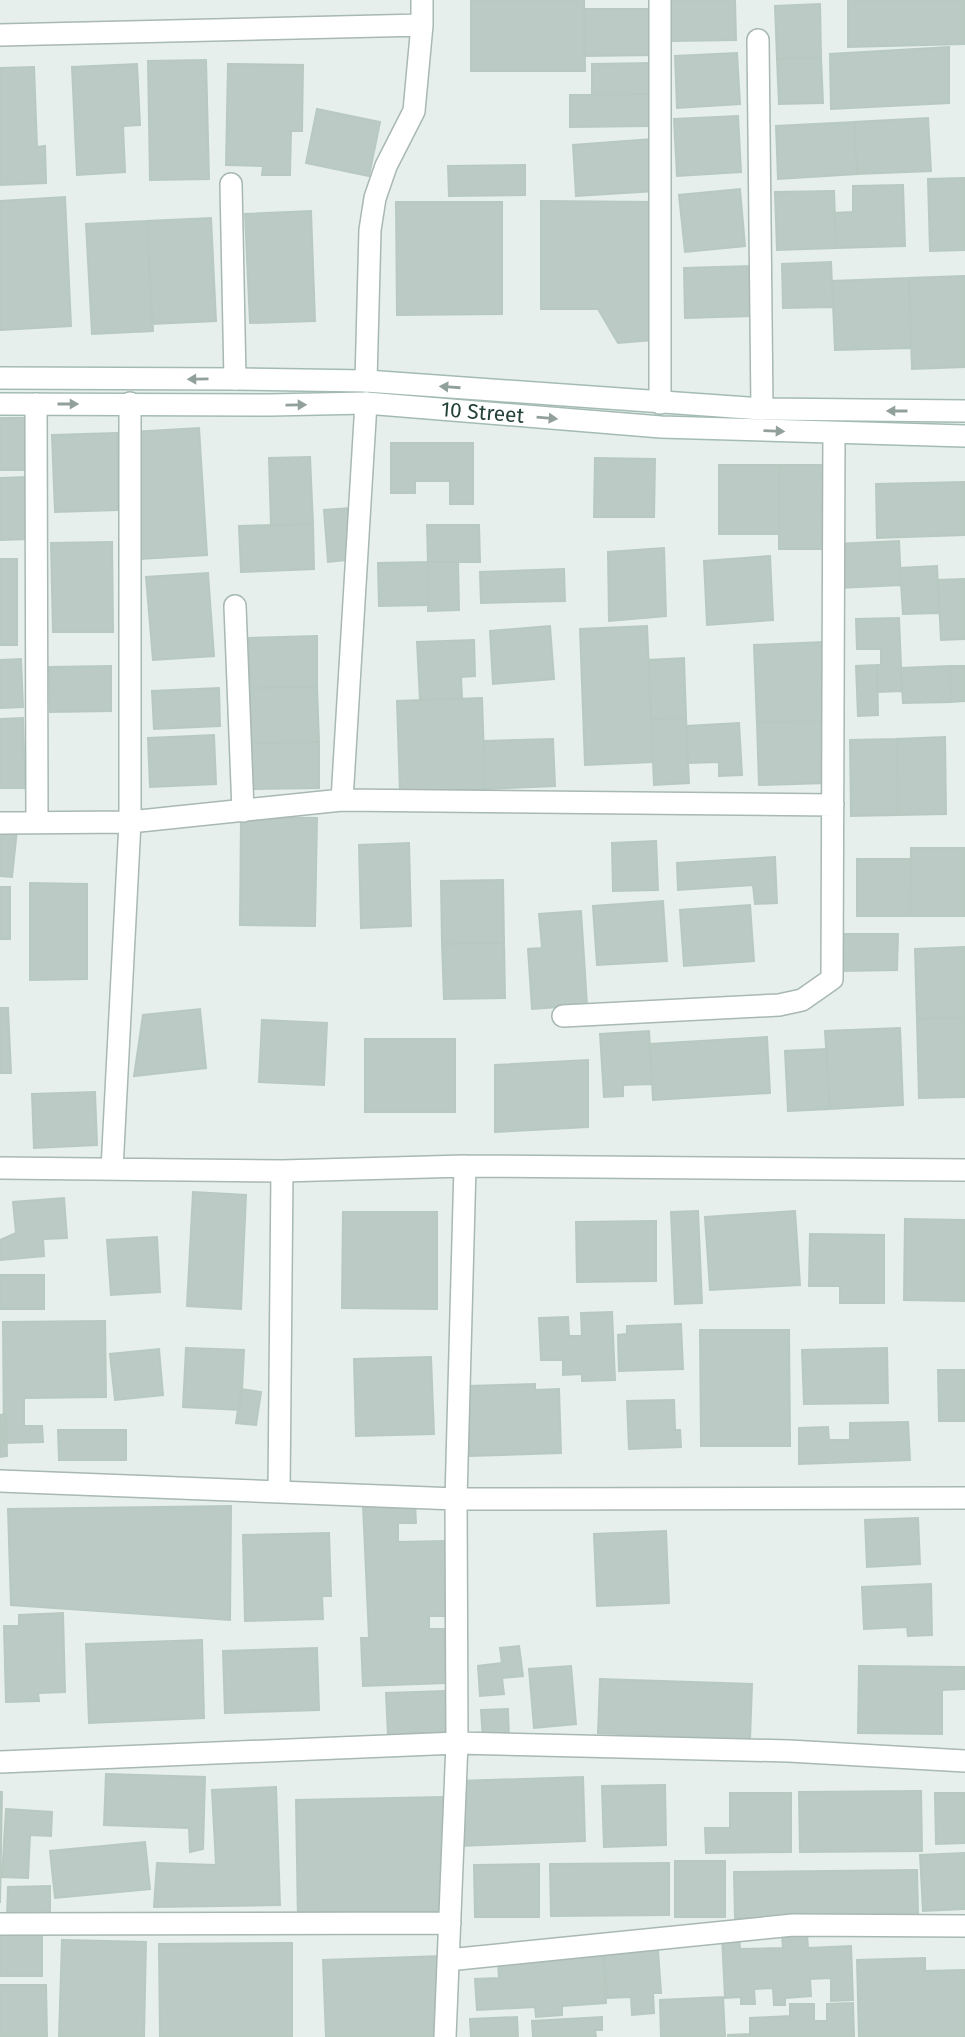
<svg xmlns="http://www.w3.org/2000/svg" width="965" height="2037" font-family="'Fira Sans',sans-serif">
  <rect width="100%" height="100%" fill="#e6efeb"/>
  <!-- building -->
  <path fill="#bbcac4" stroke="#b8c9c2" stroke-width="2" d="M471,0H584L585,71H471Z
    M670,0H735L736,40L671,41Z
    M848,0H965V44L848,47Z
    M820,4L821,58L777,59L775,6Z
    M584,9H656V55L584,56Z
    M949,47V103L831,109L830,54Z
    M737,53L740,104L677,108L675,56Z
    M821,58L823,103L779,104L777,59Z
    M206,60L209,179L150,180L148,61Z
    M652,63V94H592V64Z
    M137,64L140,125L123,126L125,172L77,175L72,67Z
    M228,64L303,65L302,131H291L290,175H262L263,166L226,165Z
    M34,67L37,147L45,146L46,183L0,185V68Z
    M652,94V126L570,127V95Z
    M317,109L380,122L369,176L306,163Z
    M738,116L741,172L677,176L674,119Z
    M928,118L931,171L857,174L854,122Z
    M854,122L857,174L778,179L776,126Z
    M652,139L656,191L576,196L573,145Z
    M525,165V195L449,196L448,166Z
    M965,178V250L930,251L928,179Z
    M903,185L905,246L836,248L834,213L853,212V186Z
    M740,189L745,246L685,252L679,195Z
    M834,191L836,248L777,250L775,192Z
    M65,197L71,326L0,330V201Z
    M541,201L654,202L653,340L618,343L598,309H541Z
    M396,202H502V314L397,315Z
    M311,211L315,321L250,323L245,214Z
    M211,218L216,321L152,324L147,221Z
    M147,221L153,331L92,334L86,224Z
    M831,262L833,307L783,308L782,264Z
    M752,266L753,316L685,318L684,268Z
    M965,276V367L912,369L909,278Z
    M909,278L911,348L835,350L832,281Z
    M0,418H26V470H0Z
    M199,428L207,555L140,559L132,432Z
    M117,433L118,510L55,512L52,435Z
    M391,443H473V504H450V481H415V493H391Z
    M310,457L313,524L271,526L269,458Z
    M595,458L655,459L654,517H594Z
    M719,465H779V534H719Z
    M779,465H825V549H779Z
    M27,477L29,539L0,540V478Z
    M965,482V535L877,538L876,484Z
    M351,508L355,559L328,562L324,510Z
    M313,524L314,569L241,572L239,526Z
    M427,525H479L480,562H428Z
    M899,541L901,585L838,588L835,544Z
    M112,542L113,632H53L51,543Z
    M664,548L666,616L609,621L608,552Z
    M770,556L773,620L707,625L704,561Z
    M0,559H17V645H0Z
    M428,562H458L459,610L428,611Z
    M428,562V605L379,606L378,563Z
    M937,566L939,613L903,614L900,568Z
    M564,569L565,601L481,603L480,572Z
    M208,573L214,656L153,660L146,577Z
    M965,579V639L941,640L938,580Z
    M899,618L902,691L877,692V665H881V649H857L856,619Z
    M550,626L554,679L493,684L490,631Z
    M647,626L653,762L585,765L580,629Z
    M317,636V687L250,688L249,638Z
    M474,640L475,676L461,677L462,698L420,700L417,642Z
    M822,642L825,721L757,723L754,645Z
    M684,658L686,718L651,719L649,660Z
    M21,659L23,707L0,708V660Z
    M877,665L878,715L858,716L856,666Z
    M111,666V711L50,712L49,667Z
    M950,666L951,702L903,703L901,668Z
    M950,666H965V701L951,702Z
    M317,687L319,742L251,743L250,688Z
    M219,688L220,726L154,729L152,691Z
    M482,698L485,789L400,792L397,701Z
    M23,718L25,788H0V719Z
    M686,718L689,783L654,785L651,719Z
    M825,721L827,783L759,785L757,723Z
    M739,723L742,775L719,776V762L688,763L687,726Z
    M214,735L216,784L150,787L148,738Z
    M945,737L946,814L898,815L897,739Z
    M553,739L555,786L485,789L484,741Z
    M897,739L898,815L851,816L850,740Z
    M319,742V788L252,789L251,743Z
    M241,817L317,818L315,926L240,925Z
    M17,830L12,877L0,876V833Z
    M656,841L658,890L613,891L612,843Z
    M409,843L411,926L361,928L359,845Z
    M911,848H965V916H910Z
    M775,857L777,903L755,904L753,885L678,890L677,863Z
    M857,859H911L910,916H857Z
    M503,880L504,943L442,944L441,881Z
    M30,883L87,884V979L30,980Z
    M0,887H10V939H0Z
    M663,901L667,961L597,965L593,906Z
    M750,905L754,961L684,966L680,910Z
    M581,911L587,1005L532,1009L528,949L542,948L539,914Z
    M842,934H898L897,970L842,971Z
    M504,943L505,998L444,999L442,944Z
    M965,947V1018L917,1019L915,949Z
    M0,1008H8L11,1073H0Z
    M200,1009L206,1068L134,1076L143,1015Z
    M965,1018V1097L919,1098L917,1019Z
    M262,1020L327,1023L324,1085L259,1082Z
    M900,1028L903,1105L830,1109L825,1031Z
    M649,1031L652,1084L623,1085V1096L604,1097L600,1034Z
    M767,1037L770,1093L653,1100L650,1044Z
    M365,1039H455V1112H365Z
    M826,1049L830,1109L788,1111L785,1051Z
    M588,1060V1127L495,1132V1065Z
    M95,1092L97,1145L34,1148L32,1094Z
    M193,1192L246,1195L241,1309L187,1306Z
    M64,1198L67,1238L43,1239L44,1256L0,1260V1240L16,1233L13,1202Z
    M698,1211L702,1303L675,1304L671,1212Z
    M795,1211L800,1285L710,1290L705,1217Z
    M343,1212H437V1309L342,1308Z
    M905,1219L965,1220V1301L904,1300Z
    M656,1221V1281L577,1282L576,1222Z
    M810,1234L884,1235V1303H840V1286H809Z
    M157,1237L160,1292L111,1295L107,1240Z
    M0,1275H44V1309H0Z
    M612,1312L615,1380L582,1381V1374L563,1375V1360H541L539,1318L568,1317L569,1336H582L581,1313Z
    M105,1321L106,1397L24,1398V1426H42L43,1442L4,1443L3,1322Z
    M681,1324L683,1369L619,1371L618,1335L627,1334V1326Z
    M700,1330H789L790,1446H701Z
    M186,1348L244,1350L241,1410L183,1407Z
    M887,1348L888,1403L804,1404L802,1350Z
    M159,1349L163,1395L115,1400L110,1354Z
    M431,1357L434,1434L356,1436L354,1359Z
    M938,1370H965V1421H939Z
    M535,1384V1390L559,1389L561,1453L470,1456L468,1386Z
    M241,1389L261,1392L256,1425L236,1423Z
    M674,1400L675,1430H680L681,1447L629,1449L627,1401Z
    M6,1414L7,1456L0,1457V1415Z
    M908,1422L910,1460L799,1464V1428L828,1427L829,1440H850V1423Z
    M58,1430H126V1460H59Z
    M415,1503L416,1523H398V1542L445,1541L447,1616H429V1629H444L446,1683L363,1686L361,1638H369L363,1505Z
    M231,1506L230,1620L11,1605L8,1509Z
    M918,1518L920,1564L867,1567L865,1520Z
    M666,1531L669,1603L597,1606L594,1534Z
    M329,1533L331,1596H322L323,1619L245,1621L243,1535Z
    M931,1584L932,1635L908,1636L907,1627L864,1629L862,1587Z
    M63,1613L65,1692L38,1693L39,1701L6,1702L4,1626H19V1615Z
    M202,1640L204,1718L89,1723L86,1644Z
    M519,1646L523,1676L502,1678L504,1694L480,1696L478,1666L502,1663L500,1648Z
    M317,1648L319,1710L225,1713L223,1651Z
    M571,1666L576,1724L534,1728L529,1669Z
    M859,1666L965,1667V1689L942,1690V1734L858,1733Z
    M600,1679L752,1684L750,1740L598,1733Z
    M445,1691L447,1734L388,1736L386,1693Z
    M508,1709L509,1739L483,1740L481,1710Z
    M106,1774L205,1777L203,1849L190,1852L189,1828L104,1825Z
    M583,1777L585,1841L459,1846L457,1781Z
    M665,1785L666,1845L604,1847L602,1786Z
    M276,1787L280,1905L154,1907L157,1863L216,1865L212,1790Z
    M921,1791L922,1851L800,1852L799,1792Z
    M0,1792H2L0,1903Z
    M730,1793H791V1852L706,1853L705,1828H730Z
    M935,1793H965V1843L936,1844Z
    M443,1797L445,1919L298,1922L296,1800Z
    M6,1809L52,1812L51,1836L30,1835L28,1878L2,1877Z
    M145,1842L150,1889L55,1898L50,1851Z
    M965,1853V1909L923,1911L920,1855Z
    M675,1861H725V1917H675Z
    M669,1863V1915L551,1916L550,1864Z
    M539,1864V1917H475L474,1865Z
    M917,1870L918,1916L735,1918L734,1872Z
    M50,1886V1916L7,1917L8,1887Z
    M0,1934H42V1976H0Z
    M807,1934L808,1948L851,1946L853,2000L831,2001V1978L810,1979L811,1996L785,1998V2005H774L773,1988L754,1989L755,2004H741V1997L725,1998L722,1936L739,1935L740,1949L783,1948L782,1935Z
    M62,1940L146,1942L144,2037H59Z
    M292,1943V2037H160L159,1944Z
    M658,1950L661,1993H653L654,2013L632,2015L631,1997L607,1998L604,1953Z
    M443,1956L446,2037H326L323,1960Z
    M603,1956L606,2003L562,2006V2015L536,2017L535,2007L477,2010L475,1979L499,1978L498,1963Z
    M925,1958V1971L965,1970V2037H859L857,1960Z
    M0,1985H46L47,2037H0Z
    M723,1997L725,2037H661L660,2000Z
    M853,2003L854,2037H728V2035L750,2034V2018L790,2016V2004H814V2021H827V2004Z
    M517,2017L518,2037H471L470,2019Z
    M602,2017V2030H595L596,2037H533L532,2021Z"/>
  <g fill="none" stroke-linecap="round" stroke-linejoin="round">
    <defs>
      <path id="street" d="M0,35L422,25
        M758,40L762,409
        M231,184L235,379
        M366,381L370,230L375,198L386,166L414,111L422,25V0
        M660,403V0
        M36,404L37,822
        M235,606L243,811
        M342,800L366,403
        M0,823L130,822L342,800L833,805
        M563,1016L779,1005L802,1000L832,979L834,433
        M0,1168L282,1171L465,1166L965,1170
        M112,1169L130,822V403
        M0,1481L456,1499L965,1498
        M279,1492L282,1171
        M0,1762L457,1743L789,1751L965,1761
        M0,1924L450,1923
        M448,1960L793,1925L965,1926
        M445,2037L457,1743L456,1499L465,1166"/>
      <g id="secondary">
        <path d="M0,378L235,379L366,381L762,409L965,411"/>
        <path id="s1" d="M0,404L270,405L366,403L661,427L965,436"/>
      </g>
    </defs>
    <!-- street casing -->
    <use href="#street" stroke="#a8b8b2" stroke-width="24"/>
    <!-- secondary casing -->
    <use href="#secondary" stroke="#a4bbb3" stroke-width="24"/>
    <!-- street -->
    <use href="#street" stroke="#fff" stroke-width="21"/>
    <!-- secondary -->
    <use href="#secondary" stroke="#fff" stroke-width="21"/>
  </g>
  <!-- one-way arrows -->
  <defs><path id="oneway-solid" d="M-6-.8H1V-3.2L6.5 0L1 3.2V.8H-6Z" transform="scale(1.75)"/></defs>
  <g fill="#92a09c">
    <use href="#oneway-solid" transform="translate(198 379) rotate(179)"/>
    <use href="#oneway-solid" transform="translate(450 387) rotate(-176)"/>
    <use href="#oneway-solid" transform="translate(68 404)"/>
    <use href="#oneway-solid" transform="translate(296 405) rotate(-1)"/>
    <use href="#oneway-solid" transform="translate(897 411) rotate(-180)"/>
    <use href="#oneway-solid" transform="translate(547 418) rotate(5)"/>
    <use href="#oneway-solid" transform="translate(774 431) rotate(2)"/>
  </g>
  <g text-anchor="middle" stroke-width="7" stroke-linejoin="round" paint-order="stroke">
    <!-- street labels -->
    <g font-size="21" fill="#24423a" stroke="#f7fbf9">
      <text dy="7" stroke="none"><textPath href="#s1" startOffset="483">10 Street</textPath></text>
    </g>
  </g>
</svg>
